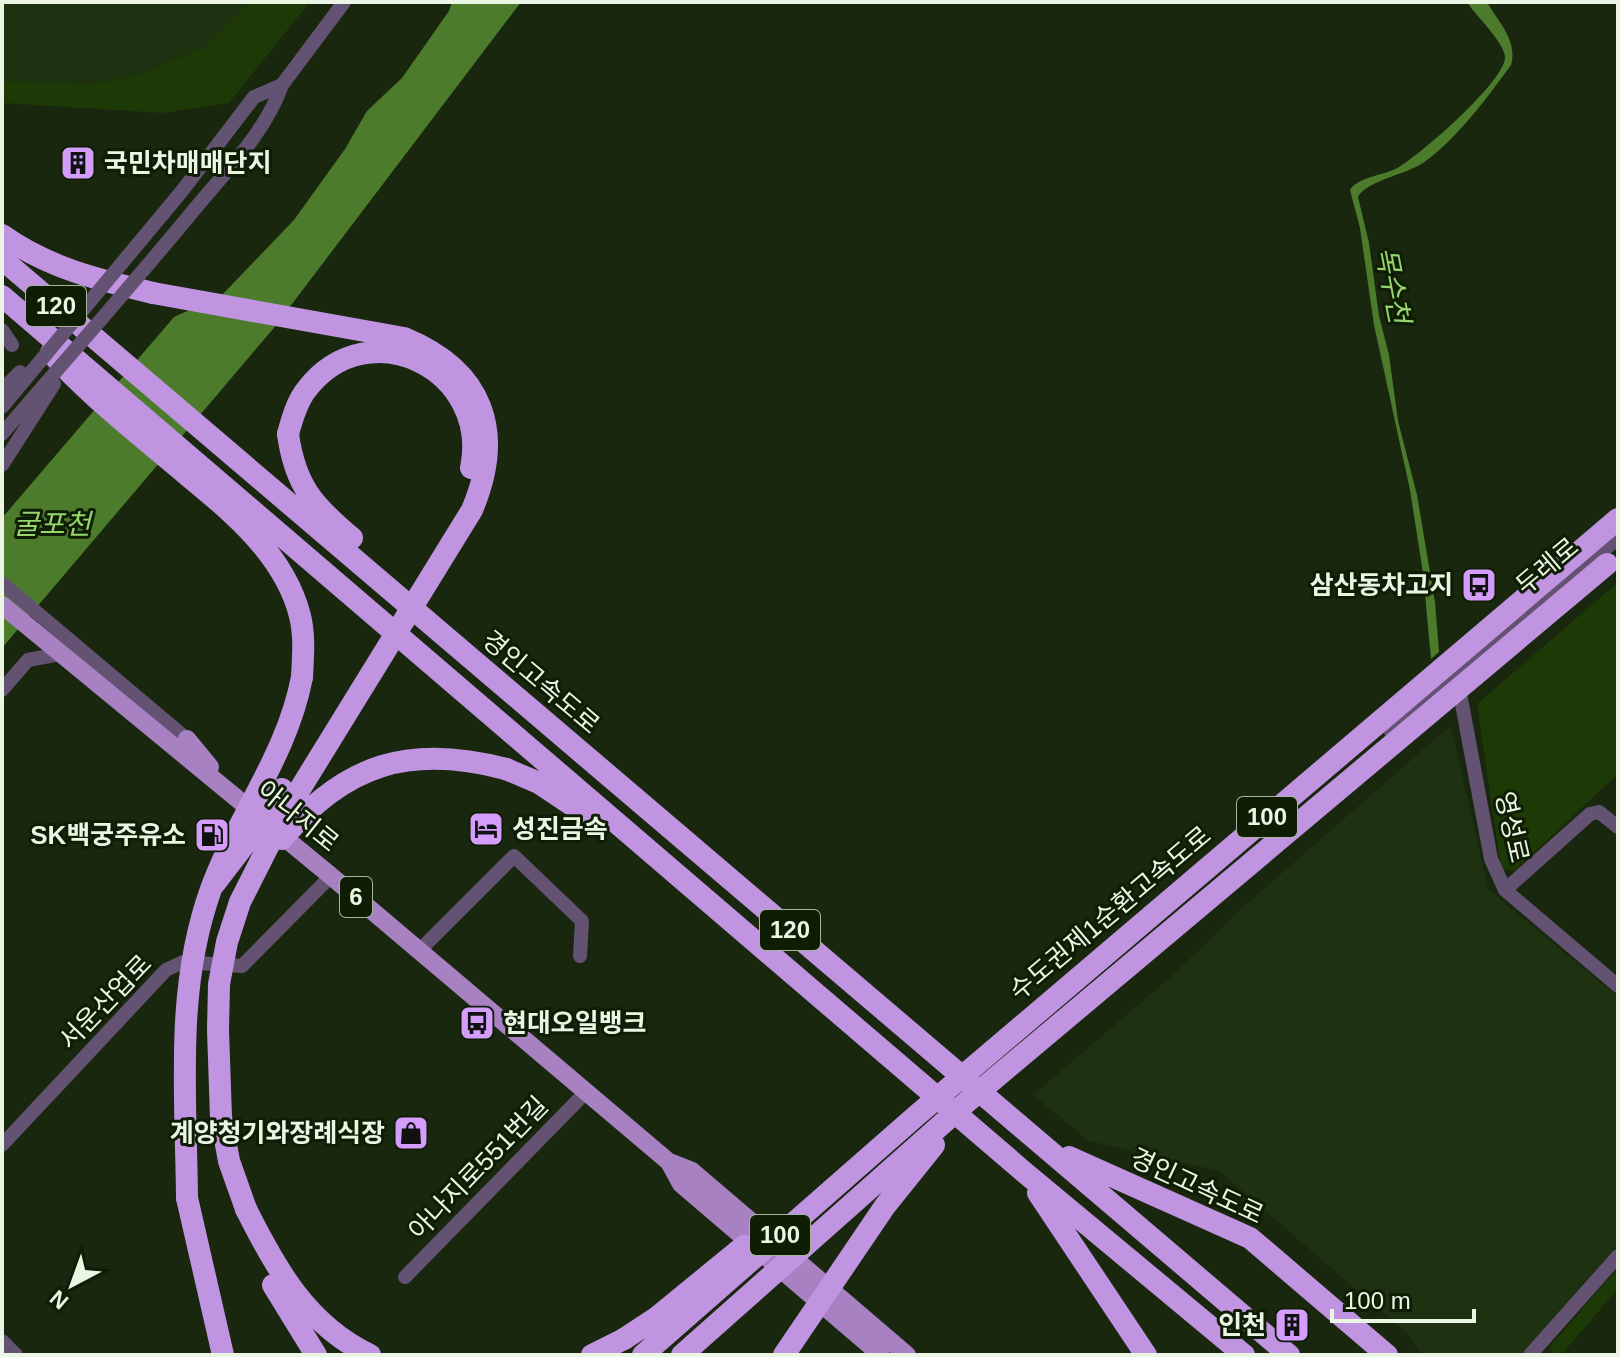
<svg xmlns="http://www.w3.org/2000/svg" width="1620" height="1357" font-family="Arial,'Noto Sans KR',sans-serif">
  <rect width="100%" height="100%" fill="#18270e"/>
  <!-- built -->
  <path fill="#1e3111" d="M2,2H249L205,46L148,72L95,84L2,81Z
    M1451,725L1488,889L1618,997V1244L1521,1355H1421L1411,1337L1219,1171L1089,1141L1033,1095L1173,975L1243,907Z"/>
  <!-- green -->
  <path fill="#1d3906" d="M249,2H310L229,103L163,113L2,103V81L95,84L148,72L205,46Z
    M1618,582V774L1514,871L1501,868L1477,704Z
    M1618,1268V1289L1561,1355H1553L1550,1346Z"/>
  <!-- water -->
  <path fill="#4d7b2c" d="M452,2H521L273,329L2,648V518L174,317L222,295L294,220L345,149L367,111L402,78L449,11Z
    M1467,2H1487C1498,22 1518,40 1511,65C1487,98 1456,140 1423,163C1404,175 1366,181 1358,197L1369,243L1379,316L1389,355L1398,421L1417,495L1435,602L1439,652L1431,659L1423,573L1410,490L1374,325L1360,228L1350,190C1359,176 1384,176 1399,167C1421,154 1503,83 1505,58C1506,44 1475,15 1467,2Z"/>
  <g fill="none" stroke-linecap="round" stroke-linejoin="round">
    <!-- minor -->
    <path stroke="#645272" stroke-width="14" d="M282,85L344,2
      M2,330L12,345
      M2,583L187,739
      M1458,683L1491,859L1505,890L1618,986
      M2,690L28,660L60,654
      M1391,732L1618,538
      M1505,890L1590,814L1599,812L1618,827
      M419,951L514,856L582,921L580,956
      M2,1145L166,970L183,962L242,966L331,876
      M405,1277L585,1093
      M2,1341L16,1355
      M1530,1355L1618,1256"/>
    <!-- major -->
    <path stroke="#a781c2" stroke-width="18" d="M2,605L331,876L669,1162L692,1171L907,1355
      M187,739L210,767
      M669,1162L681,1184L881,1355"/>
    <!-- highway -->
    <path stroke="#c194e2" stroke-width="22" d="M2,235C48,268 99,280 153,293
      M2,259L1289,1355
      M2,296L1024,1172L1244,1355
      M51,353C87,393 128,425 169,460C220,503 283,548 300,616C305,636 303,657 302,677
      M288,434C295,486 314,506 352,538
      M506,769L539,783L590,817
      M1069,1157L1250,1238L1387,1355
      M1038,1193L1146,1355
      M187,1198L223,1355
      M246,1209C276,1269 307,1325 370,1355
      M273,1285L316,1355
      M592,1355L624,1339"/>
    <!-- minor-bridge -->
    <path stroke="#645272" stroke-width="14" d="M2,390L20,372
      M2,407L182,191L254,97L282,85
      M2,434C67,358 134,283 198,205C229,168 266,131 282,85
      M2,465L54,384"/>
    <!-- highway-bridge -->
    <path stroke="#c194e2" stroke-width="22" d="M153,293L404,338C484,371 505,432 472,510L284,815L240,902L227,942L219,984L218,1030L221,1117L229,1161L246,1209
      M288,434C292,419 297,401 307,389C369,309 491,370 471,468
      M282,839C345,763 411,744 506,769
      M212,887L261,823L282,789
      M187,1198C186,1094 175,989 211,889C238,815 287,756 302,677
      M624,1339L656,1318L744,1246
      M643,1355L917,1115L1618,519
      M682,1355L968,1101L1607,564
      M784,1355L885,1206L934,1145"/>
  </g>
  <!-- icons -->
  <defs>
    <symbol id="building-square" viewBox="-11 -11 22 22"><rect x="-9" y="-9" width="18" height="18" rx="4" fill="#d49cfb" stroke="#0f1d05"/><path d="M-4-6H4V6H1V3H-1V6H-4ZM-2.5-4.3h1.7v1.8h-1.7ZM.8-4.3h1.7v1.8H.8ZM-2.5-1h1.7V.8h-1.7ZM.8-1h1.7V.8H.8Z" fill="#111"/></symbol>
    <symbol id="bus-square" viewBox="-11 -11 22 22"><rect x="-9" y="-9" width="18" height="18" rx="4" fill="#d49cfb" stroke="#0f1d05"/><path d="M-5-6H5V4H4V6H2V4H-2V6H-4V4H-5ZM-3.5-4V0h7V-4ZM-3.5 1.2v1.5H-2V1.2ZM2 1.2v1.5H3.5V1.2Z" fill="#111"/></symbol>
    <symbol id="hotel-square" viewBox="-11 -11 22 22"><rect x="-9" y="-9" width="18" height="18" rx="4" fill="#d49cfb" stroke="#0f1d05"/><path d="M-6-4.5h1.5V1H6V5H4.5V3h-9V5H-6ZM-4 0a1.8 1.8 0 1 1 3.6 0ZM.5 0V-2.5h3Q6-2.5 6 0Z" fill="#111"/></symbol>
    <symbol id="fuel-square" viewBox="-11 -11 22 22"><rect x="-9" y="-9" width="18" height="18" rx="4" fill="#d49cfb" stroke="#0f1d05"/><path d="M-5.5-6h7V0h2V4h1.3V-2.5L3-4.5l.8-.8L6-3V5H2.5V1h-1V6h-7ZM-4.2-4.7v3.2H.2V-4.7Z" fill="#111"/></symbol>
    <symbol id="shop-square" viewBox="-11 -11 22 22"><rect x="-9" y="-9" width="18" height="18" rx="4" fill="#d49cfb" stroke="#0f1d05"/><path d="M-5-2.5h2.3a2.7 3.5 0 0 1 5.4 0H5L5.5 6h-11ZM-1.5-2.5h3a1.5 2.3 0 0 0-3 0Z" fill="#111"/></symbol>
  </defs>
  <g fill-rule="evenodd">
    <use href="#building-square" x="58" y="143" width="40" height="40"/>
    <use href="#bus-square" x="1459" y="565" width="40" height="40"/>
    <use href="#hotel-square" x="466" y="809" width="40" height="40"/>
    <use href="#fuel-square" x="192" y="815" width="40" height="40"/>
    <use href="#bus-square" x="457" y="1003" width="40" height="40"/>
    <use href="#shop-square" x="391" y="1113" width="40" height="40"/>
    <use href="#building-square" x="1272" y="1305" width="40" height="40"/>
  </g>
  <g text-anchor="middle" stroke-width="6" stroke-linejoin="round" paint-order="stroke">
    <!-- shield labels -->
    <g fill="#0f1d05" stroke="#a8b4a1" stroke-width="2">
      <rect x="26" y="286" width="60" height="40" rx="6"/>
      <rect x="1237" y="797" width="60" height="40" rx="6"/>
      <rect x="340" y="877" width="32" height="40" rx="6"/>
      <rect x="760" y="910" width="60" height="40" rx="6"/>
      <rect x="750" y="1215" width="60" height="40" rx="6"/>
    </g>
    <g font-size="24" font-weight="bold" fill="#eaf5e4">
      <text x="56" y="314">120</text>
      <text x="1267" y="825">100</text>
      <text x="356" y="905">6</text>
      <text x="790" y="938">120</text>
      <text x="780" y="1243">100</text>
    </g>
    <!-- poi labels -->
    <g font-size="26" font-weight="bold" fill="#eaf5e4" stroke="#0f1d05" text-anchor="end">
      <text x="104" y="172" text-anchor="start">국민차매매단지</text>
      <text x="1453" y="594">삼산동차고지</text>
      <text x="512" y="838" text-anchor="start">성진금속</text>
      <text x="186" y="844">SK백궁주유소</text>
      <text x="503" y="1032" text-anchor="start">현대오일뱅크</text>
      <text x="385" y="1142">계양청기와장례식장</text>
      <text x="1266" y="1334">인천</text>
    </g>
    <!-- street labels -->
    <g font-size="26" fill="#eaf5e4" stroke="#0f1d05">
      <text transform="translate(1547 566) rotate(-40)" y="9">두레로</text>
      <text transform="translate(541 682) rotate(40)" y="9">경인고속도로</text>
      <text transform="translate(298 816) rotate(39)" y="9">아나지로</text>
      <text transform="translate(1512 827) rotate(77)" y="9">영성로</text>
      <text transform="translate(1110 913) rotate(-40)" y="9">수도권제1순환고속도로</text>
      <text transform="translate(105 1002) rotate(-46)" y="9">서운산업로</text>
      <text transform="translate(478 1168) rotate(-46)" y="9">아나지로551번길</text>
      <text transform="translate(1197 1186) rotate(25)" y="9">경인고속도로</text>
    </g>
    <!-- water labels -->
    <g font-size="28" font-style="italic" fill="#96d66e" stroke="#0f1d05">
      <text transform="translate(1393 285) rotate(79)" y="10">목수천</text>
      <text x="52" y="534">굴포천</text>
    </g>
  </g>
  <!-- border -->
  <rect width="1620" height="1357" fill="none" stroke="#eaf5e4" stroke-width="8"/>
  <!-- north arrow -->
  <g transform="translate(72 1285) rotate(221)" stroke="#0f1d05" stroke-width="6" paint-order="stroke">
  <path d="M0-6L14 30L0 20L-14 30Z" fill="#eaf5e4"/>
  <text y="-12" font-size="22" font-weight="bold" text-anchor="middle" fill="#eaf5e4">N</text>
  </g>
  <!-- scale -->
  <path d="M1332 1309v12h142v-12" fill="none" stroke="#eaf5e4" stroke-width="4"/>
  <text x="1344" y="1309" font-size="24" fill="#eaf5e4" stroke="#0f1d05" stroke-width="6" paint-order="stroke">100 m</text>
</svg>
